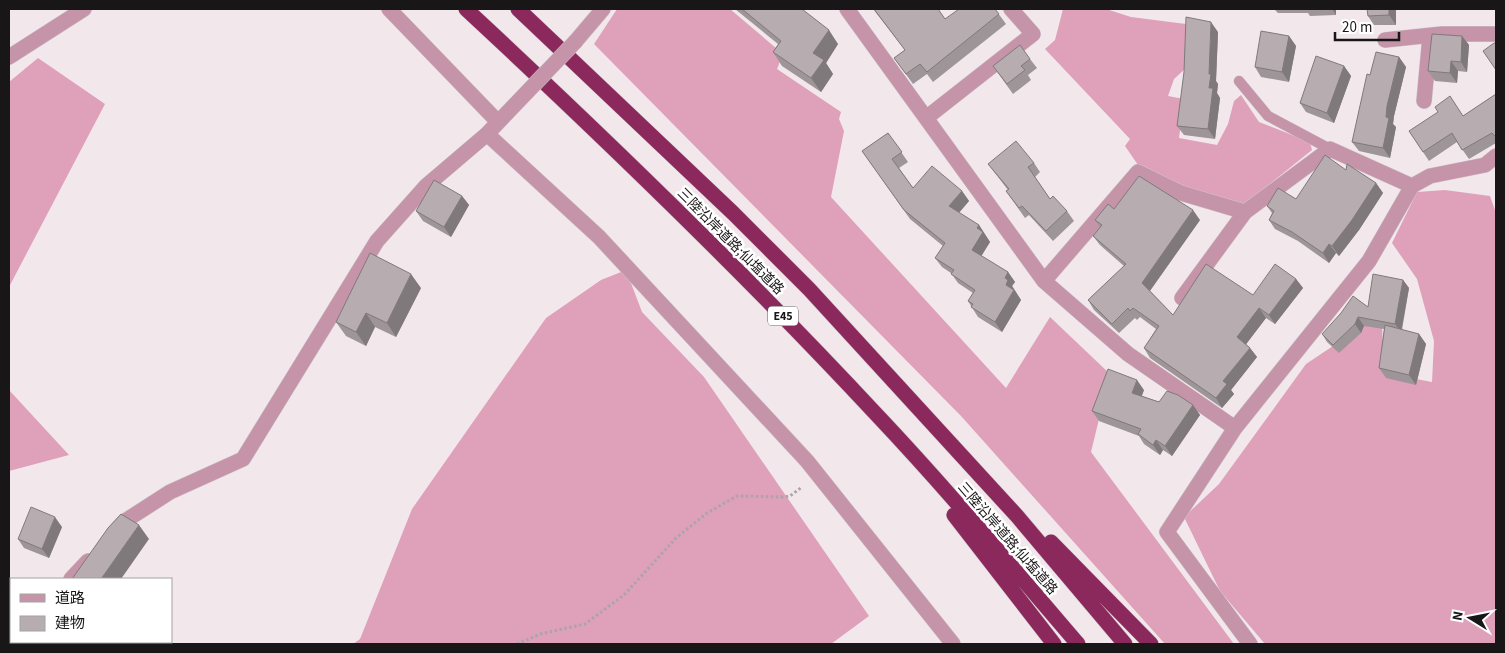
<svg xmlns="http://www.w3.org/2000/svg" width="1505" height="653" font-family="'Source Sans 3','Noto Sans JP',sans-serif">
  <rect width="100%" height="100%" fill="#f2e8ec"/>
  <!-- forest -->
  <path fill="#dfa0ba" d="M617,9H730L783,54L777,69L841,112L839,119L844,131L831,197L1006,388L1050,317L1110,374L1091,452L1234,644H1165L961,416L594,44Z
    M1063,9H1106L1131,17L1186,24V68L1174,79L1168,96L1184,99L1179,138L1217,145L1228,124L1234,101L1241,95L1259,122L1310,142L1312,150L1245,204L1190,189L1138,165L1125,146L1130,139L1045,49L1055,40Z
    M38,58L105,104L9,287V82Z
    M1445,190L1490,196L1496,213V644H1265L1220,591L1184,517L1219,484L1306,364L1372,320L1382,325L1384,373L1432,382L1434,341L1417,279L1392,243L1417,192Z
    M626,270L642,312L704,377L869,616L831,644H353L360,639L412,509L546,318L601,280Z
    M9,390L69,455L9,471Z"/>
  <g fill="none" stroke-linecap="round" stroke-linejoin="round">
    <defs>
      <path id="lane" d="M1239,81L1268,116L1330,149"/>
      <path id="street" d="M389,9L498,122
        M847,9L1044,281L1128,354L1235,428
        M1385,40L1442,34H1496
        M575,42L603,9
        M9,57L84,9
        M1424,101L1430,36
        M926,118L1033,34L1011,9
        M487,134L599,237L807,461L953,644
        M1412,186L1430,176L1485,165L1496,156
        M1044,281L1138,172L1181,193L1245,212
        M1182,298L1245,212L1330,149L1412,186L1369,261L1235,428L1167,532L1250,644
        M114,533L125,521L170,492L243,459L377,241L426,186L487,134L507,113
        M71,579L88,561
        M21,644L22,642"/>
      <path id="highway" d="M466,9C607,140 745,273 876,414C946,488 1012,567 1078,644
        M518,9L733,213L809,289L1017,516L1125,644
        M954,515L1054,644
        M1051,542L1151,644"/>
    </defs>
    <!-- lane casing -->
    <use href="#lane" stroke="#cfc6ca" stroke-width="11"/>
    <!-- street casing -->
    <use href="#street" stroke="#cfc6ca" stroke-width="16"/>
    <!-- highway casing -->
    <use href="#highway" stroke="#cfc6ca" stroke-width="16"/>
    <!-- path -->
    <path stroke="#aca4a7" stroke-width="3" stroke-dasharray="2.5 2.5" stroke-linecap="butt" d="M517,644L540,634L585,624L624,595L676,538L707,513L737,496L784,497L790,496L802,487"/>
    <!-- lane -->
    <use href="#lane" stroke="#c594a8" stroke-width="10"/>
    <!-- street -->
    <use href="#street" stroke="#c594a8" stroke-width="15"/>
    <!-- highway -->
    <use href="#highway" stroke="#8c295c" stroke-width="15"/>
    <defs>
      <path id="street-bridge" d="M507,113L575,42"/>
    </defs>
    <!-- street-bridge casing -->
    <use href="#street-bridge" stroke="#cfc6ca" stroke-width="16" stroke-linecap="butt"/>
    <!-- street-bridge -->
    <use href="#street-bridge" stroke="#c594a8" stroke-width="15"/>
  </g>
  <!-- wall -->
  <path fill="#9d9598" d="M735,9H802L838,44L826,63L833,74L821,92L782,66L773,52L778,44Z
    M873,9H938L945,19L995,9L1006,24L933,82L927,74L913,84L894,58L905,50Z
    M1274,9H1336V15L1310,16L1308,13H1278Z
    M1396,9V25H1374L1368,16Z
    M1218,32L1216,81L1218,84L1217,93L1220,98L1215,139L1184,135L1177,126Z
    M1289,36L1296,46L1289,82L1261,77L1255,67Z
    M1462,36L1469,45L1467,72L1458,71L1457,83L1435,81L1428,71Z
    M1399,57L1406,67L1394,116L1393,124L1396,127L1390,158L1359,151L1352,142L1370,75Z
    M1030,59L1037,68L1028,75L1031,80L1013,94L993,66Z
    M1344,66L1351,76L1334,123L1306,112L1300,103Z
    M1496,94V143L1469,159L1457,142L1429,161L1409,131L1463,116Z
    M888,133L908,162L899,168L913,188L962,191L969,201L959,213L979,225L990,242L981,256L1008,272L1015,282L1012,286L1021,300L1002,332L978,317L968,301L973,293L958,283L951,273L942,267L935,258L943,246L910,219L862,151Z
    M1034,163L1040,172L1035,177L1050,199L1067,211L1074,221L1053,241L1029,215L1025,218L1006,191L1008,190L988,164Z
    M1346,170L1376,183L1383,193L1359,230L1339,256L1336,253L1329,263L1298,241L1275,229L1269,220L1272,213L1267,206L1296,199Z
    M462,196L469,205L451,237L423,221L416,211Z
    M1114,209L1200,220L1150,291L1173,315L1253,295L1296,279L1303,288L1275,324L1266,318L1246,344L1250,348L1257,357L1231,390L1234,394L1222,408L1150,358L1144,348L1156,329L1140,317L1137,320L1135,318L1119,333L1094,310L1088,300L1124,266L1100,245L1093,236L1100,227L1095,220Z
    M1403,280L1409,288L1402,330L1419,334L1426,344L1416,385L1386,378L1379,368L1384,329L1364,326L1361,333L1339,353L1327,342L1322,334L1368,307Z
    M421,288L396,337L375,327L366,346L346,336L336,322Z
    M1144,390L1142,396L1159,402L1193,405L1200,415L1172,456L1163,450L1160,455L1144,444L1139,436L1099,421L1092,411Z
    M62,527L49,558L24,548L18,539Z"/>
  <!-- shaded-wall -->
  <path fill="#80797c" d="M1332,9H1336V15Z
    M1389,9H1396V25L1389,15Z
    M1211,22L1218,32L1216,81L1218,84L1217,93L1220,98L1215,139L1208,129L1209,74Z
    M829,30L838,44L826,63L833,74L821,92L811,78L813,53Z
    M1289,36L1296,46L1289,82L1282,72Z
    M1462,36L1469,45L1467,72L1461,62Z
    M1399,57L1406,67L1394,116L1393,124L1396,127L1390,158L1383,148L1387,106Z
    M1451,61L1458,71L1457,83L1450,73Z
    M1344,66L1351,76L1334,123L1327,113Z
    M1376,183L1383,193L1359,230L1339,256L1332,246Z
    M962,191L969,201L956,216L949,206Z
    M462,196L469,205L451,237L444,227Z
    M1193,210L1200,220L1149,292L1142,283Z
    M979,225L990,242L979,260L972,250L977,228Z
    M1329,244L1336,253L1329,263L1323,253Z
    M1008,272L1015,282L1012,286L1021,300L1002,332L995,322L1006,285L1005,278Z
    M411,274L421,288L396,337L387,323Z
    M1296,279L1303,288L1275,324L1269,315Z
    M1403,280L1409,288L1401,332L1395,324Z
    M1259,308L1266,318L1244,347L1237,337Z
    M366,313L375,327L366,346L356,332Z
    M1358,317L1364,326L1361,333L1355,324Z
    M1419,334L1426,344L1416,385L1409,375Z
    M1250,348L1257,357L1231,390L1234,394L1222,408L1216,398L1223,381Z
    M1137,380L1144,390L1139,402L1132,393Z
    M1193,405L1200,415L1172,456L1165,446Z
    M1156,440L1163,450L1160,455L1153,445Z
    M55,517L62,527L49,558L42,549Z
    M139,525L149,539L121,579H101Z"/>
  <!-- building -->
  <path fill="#b7adb1" stroke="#80797c" d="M742,9H802L829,30L813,53L824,60L811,78L773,52L781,41Z
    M874,9H938L945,19L959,9H995L999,14L927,72L920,64L906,74L894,58L905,50Z
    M1367,9H1389V15L1368,16Z
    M1186,17L1211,22L1209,74H1211L1209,88H1213L1208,129L1177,126L1184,72Z
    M1261,31L1289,36L1282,72L1255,67Z
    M1432,34L1462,36L1461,62L1451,61L1450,73L1428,71Z
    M1494,43H1496V70L1483,51Z
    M1020,45L1030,59L1021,66L1025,70L1007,84L993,66Z
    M1376,52L1399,57L1387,106L1386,117L1389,118L1383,148L1352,142L1367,74L1370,75Z
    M1316,56L1344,66L1327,113L1300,103Z
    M1496,94V137L1492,133L1462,150L1452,133L1423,152L1409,131L1438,112L1435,107L1450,96L1463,116Z
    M888,133L902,152L892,159L913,188L932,166L962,191L949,206L979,225L977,228L983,232L972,250L1008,272L1005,278L1008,280L1006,285L1014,290L995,322L971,307L973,304L968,301L975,290L951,274L954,270L935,258L945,243L904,210L862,151Z
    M1016,141L1034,163L1028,167L1050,199L1053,196L1067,211L1046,231L1022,206L1019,208L1006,191L1009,189L988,164Z
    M1325,155L1346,170L1347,164L1376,183L1352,220L1332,246L1329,244L1323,253L1292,232L1269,220L1274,211L1267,206L1278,188L1296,199Z
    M1139,176L1193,210L1142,283L1173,315L1206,264L1253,295L1275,264L1296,279L1269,315L1259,308L1237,337L1250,348L1223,381L1227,384L1216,398L1144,348L1159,326L1133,308L1130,311L1128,308L1112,324L1088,300L1126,264L1093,236L1102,225L1095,220L1108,204L1114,209Z
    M434,180L462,196L444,227L416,211Z
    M370,253L411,274L387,323L366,313L356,332L336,322Z
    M1373,274L1403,280L1395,324L1358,317L1355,324L1333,345L1322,334L1341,313L1353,296L1368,307Z
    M1385,325L1419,334L1409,375L1379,368Z
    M1108,369L1137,380L1132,393L1159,402L1167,391L1178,395L1193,405L1165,446L1156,440L1153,445L1138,434L1141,429L1092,411Z
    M31,507L55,517L42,549L18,539Z
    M121,514L139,525L101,579H72L108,528Z"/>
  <g text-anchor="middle" stroke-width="5" stroke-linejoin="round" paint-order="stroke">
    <!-- shield labels -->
    <rect fill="#fff" stroke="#5e5c5d" stroke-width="1" x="768" y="306.5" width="30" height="19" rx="4"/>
    <g font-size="12" font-weight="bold" fill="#191617">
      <text x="783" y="320">E45</text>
    </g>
    <!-- street labels -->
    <g font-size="14" fill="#191617" stroke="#fff">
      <text transform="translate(731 241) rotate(45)" y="5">三陸沿岸道路;仙塩道路</text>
      <text transform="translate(1008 538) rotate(49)" y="5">三陸沿岸道路;仙塩道路</text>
    </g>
  </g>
  <!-- border -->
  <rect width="1505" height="653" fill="none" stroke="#191617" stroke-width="20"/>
  <!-- legend -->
  <rect x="10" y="578" width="162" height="65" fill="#ffffff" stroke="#a3a2a2"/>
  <rect x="20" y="594" width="25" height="8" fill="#c594a8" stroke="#a3a2a2"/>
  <text x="55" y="603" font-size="15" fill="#191617">道路</text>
  <rect x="20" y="616" width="25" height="15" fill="#b7adb1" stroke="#a3a2a2"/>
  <text x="55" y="628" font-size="15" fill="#191617">建物</text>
  <!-- north arrow -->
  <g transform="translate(1470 618) rotate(280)" stroke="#ffffff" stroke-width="4" paint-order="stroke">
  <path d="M0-4L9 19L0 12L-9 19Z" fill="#191617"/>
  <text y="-8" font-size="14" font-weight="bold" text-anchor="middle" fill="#191617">N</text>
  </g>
  <!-- scale -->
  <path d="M1335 32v8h64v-8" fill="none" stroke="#191617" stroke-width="2.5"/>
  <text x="1342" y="32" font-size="15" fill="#191617" stroke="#ffffff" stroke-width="4" paint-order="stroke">20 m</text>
</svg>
